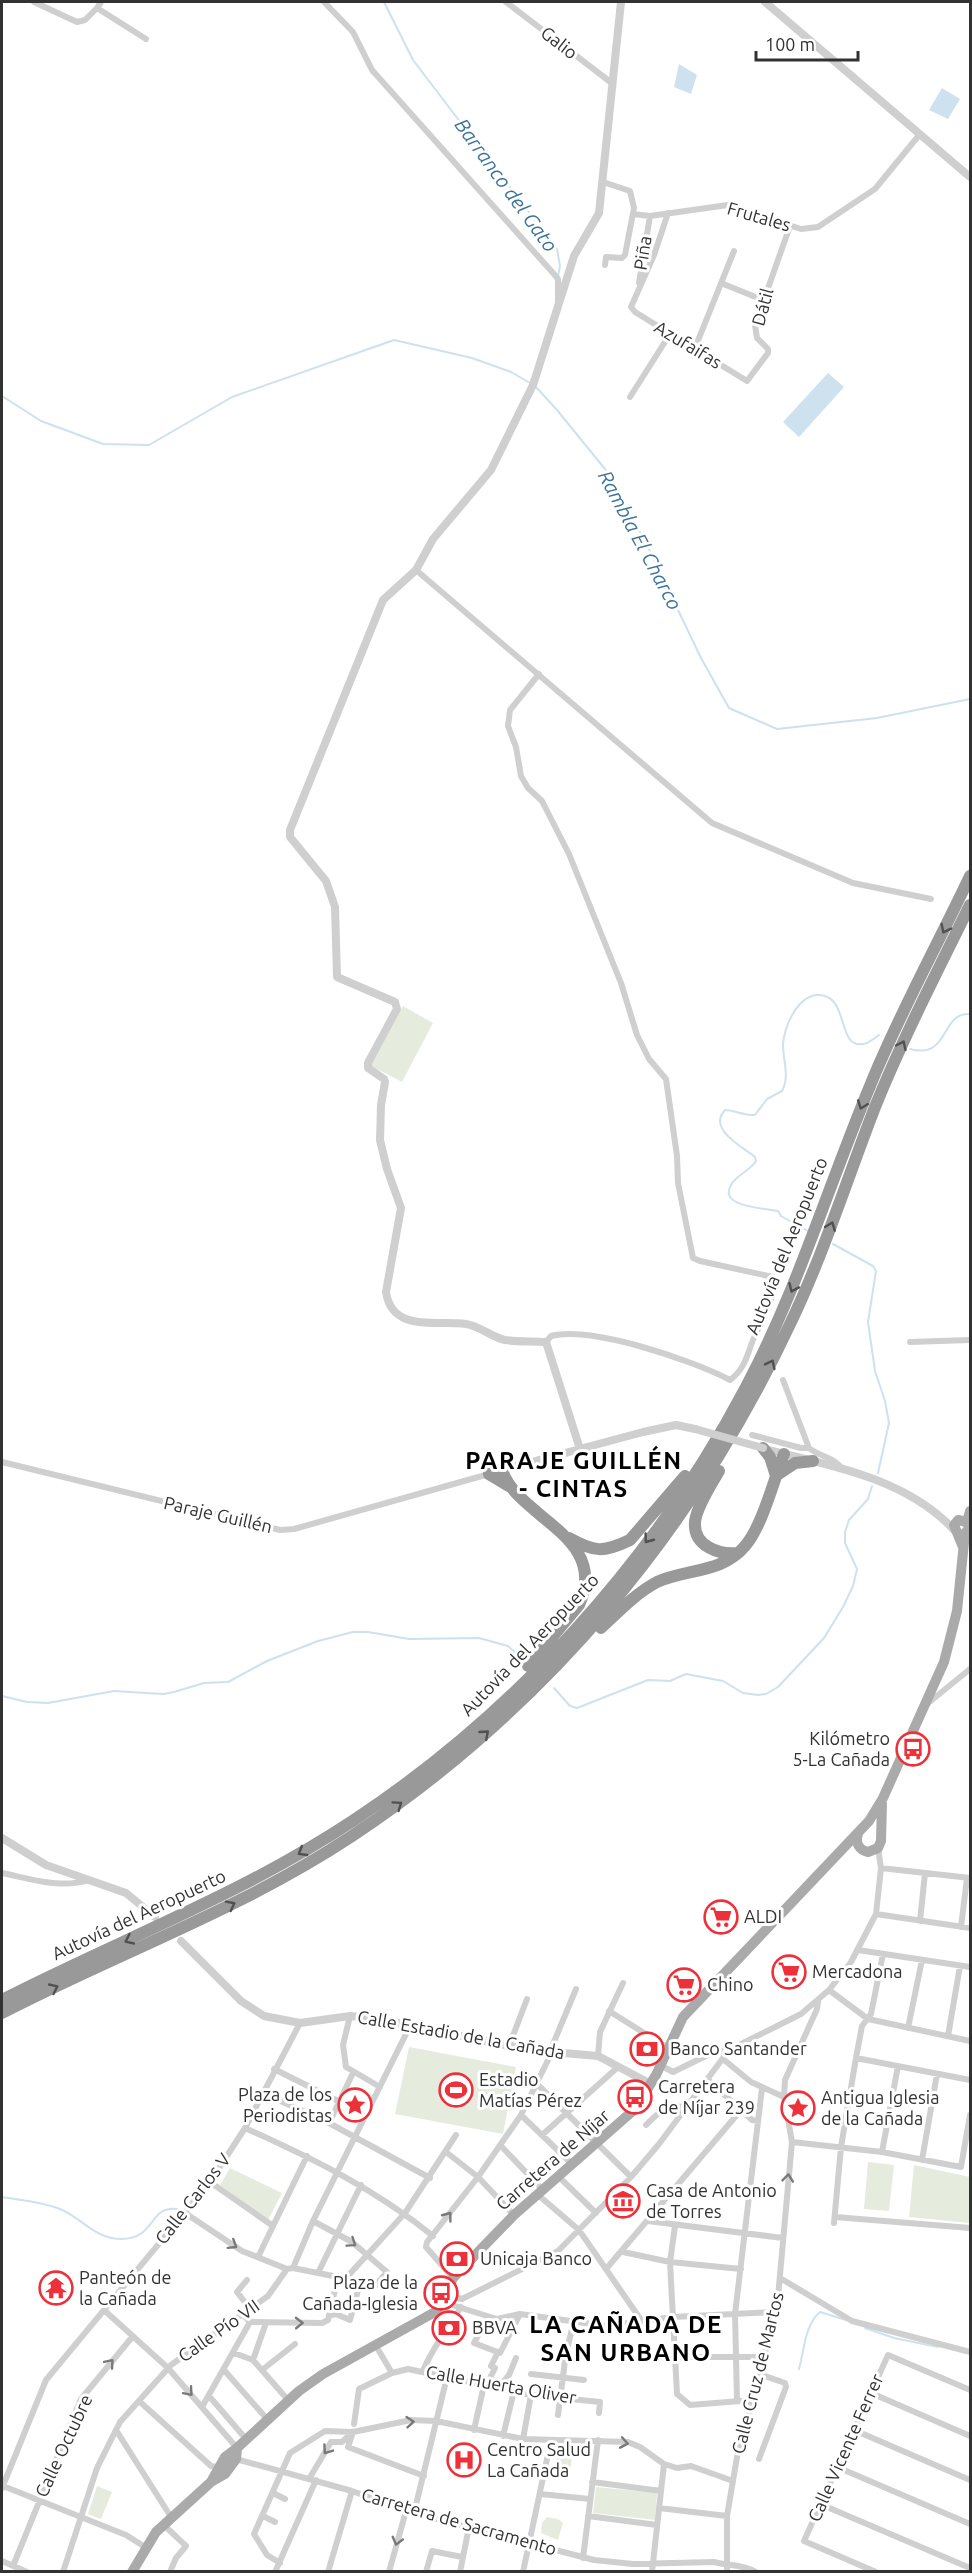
<svg xmlns="http://www.w3.org/2000/svg" width="972" height="2573" font-family="Ubuntu,sans-serif">
  <rect width="100%" height="100%" fill="#fff"/>
  <!-- green -->
  <path fill="#e5ecde" d="M403,1006L433,1023L402,1082L371,1066Z
    M409,2047L516,2067L503,2134L395,2114Z
    M868,2162L894,2165L889,2211L864,2209Z
    M914,2165L970,2177V2223L909,2217Z
    M230,2168L282,2193L268,2220L220,2185Z
    M565,2447L572,2449L571,2466L566,2473L554,2471L557,2460L556,2455L561,2448Z
    M97,2486L112,2492L101,2519L88,2514Z
    M596,2487L657,2493L655,2520L593,2513Z
    M547,2517L558,2519L563,2523L558,2540L541,2533L542,2523Z"/>
  <!-- water -->
  <path fill="#cde1ef" d="M679,64L697,75L691,94L674,87Z
    M942,88L960,99L948,119L929,110Z
    M828,373L844,387L799,437L783,422Z"/>
  <g fill="none" stroke-linecap="round" stroke-linejoin="round">
    <!-- stream -->
    <path stroke="#cde1ef" stroke-width="2" d="M384,2L413,60L557,249L560,266L558,276
      M535,386L557,410L605,469L647,545L701,658L729,708L777,729L877,718L970,699
      M2,396L41,421L103,444L149,445L232,397L394,340L472,358L511,372L530,383
      M910,1049C950,1060 940,1012 970,1014
      M808,1231L781,1216L778,1211C764,1208 718,1207 731,1185C736,1175 750,1171 756,1161L755,1157C743,1147 707,1129 725,1110C735,1110 744,1116 755,1115L767,1099L782,1091C790,1076 783,1061 783,1045C784,1028 796,997 817,995C850,993 836,1049 863,1044C868,1044 875,1038 879,1035
      M833,1244L873,1266L876,1271L868,1322L875,1371L885,1401L889,1423L878,1473
      M554,1688L570,1706L577,1708L648,1680L670,1681L686,1674L723,1681L743,1693L758,1695L766,1694L778,1687L824,1638L843,1607L853,1586L857,1569L845,1543V1532L849,1520L868,1499L872,1486
      M2,1696L27,1702L48,1703L114,1691L163,1694L174,1692L204,1683L228,1682L267,1661L318,1641L353,1632H368L409,1639L479,1638L508,1646L525,1662
      M2,2197C20,2200 43,2202 60,2209C82,2218 95,2239 121,2239C156,2239 149,2205 177,2209
      M865,2328L894,2338L938,2347
      M799,2369C804,2351 805,2324 820,2312L846,2320"/>
    <!-- minor -->
    <path stroke="#cfcfcf" stroke-width="6" d="M34,2L77,22L85,20L97,8
      M101,2L97,8L146,39
      M324,2L353,32L372,70L553,273L558,279V301
      M506,2L613,84
      M603,182L630,191L634,208L625,255L622,258L606,257L605,265
      M668,213L654,255L631,307L635,312L747,381L768,353V349L757,338L755,325L790,226
      M633,214L650,216L728,205L801,229L818,227L875,189L920,134
      M639,283L650,216
      M721,283L763,300
      M695,348L734,251
      M630,397L670,334
      M416,570L712,823L853,883L931,899
      M539,674L510,710L508,726L516,747L521,776L528,788L542,801L569,854L621,983L637,1035L649,1059L666,1079L677,1156L678,1183L693,1258L700,1261L773,1277L777,1283C771,1303 762,1321 753,1340C747,1355 745,1369 730,1380C692,1360 592,1326 551,1336L546,1342
      M910,1342L970,1340
      M783,1380L809,1448C820,1457 835,1457 843,1470
      M752,1435L801,1448H809
      M2,1462L280,1530L294,1529L489,1474
      M927,1704L970,1669
      M881,1868L970,1878
      M2,1873C31,1879 60,1889 89,1880
      M876,1914L970,1928
      M920,1921L925,1873
      M961,1927L967,1878
      M858,1950L970,1967
      M829,1990L868,2019L970,2041
      M609,2011L668,2048
      M350,2016L343,2045L346,2067L380,2087
      M908,2028L922,1960
      M948,2036L960,1966
      M509,2046L527,1999
      M598,2056L600,2032L623,1983
      M856,2058L970,2080
      M723,2059L751,2082L784,2097
      M660,2065L673,2072L716,2051L729,2050
      M274,2069L340,2102
      M707,2079L752,2120L758,2121
      M537,2084L631,2177
      M263,2093L329,2123L430,2178
      M521,2115L572,2164
      M329,2123L353,2073
      M646,2125C659,2112 666,2104 685,2107
      M245,2128C312,2158 375,2189 433,2236
      M542,2135L618,2067
      M792,2142L882,2152L961,2167L970,2115
      M501,2146L542,2189
      M446,2152L478,2177L514,2215
      M882,2152L898,2066
      M922,2160L937,2074
      M558,2176L596,2213
      M210,2182L273,2226
      M537,2194L579,2230L641,2320
      M185,2213L242,2251L287,2269
      M835,2217L970,2228
      M313,2221L352,2242L387,2272L376,2285L360,2283L350,2320L336,2314L331,2315
      M648,2221L783,2238
      M834,2223L841,2147L856,2058L862,2026L871,2014L883,1954
      M675,2226L670,2262L677,2394L690,2405L753,2400
      M623,2252L670,2262L741,2269
      M258,2257L307,2156
      M606,2269L741,2110
      M318,2273L361,2185
      M347,2277L405,2213L456,2135
      M453,2278L426,2247L427,2242L478,2177L521,2115L552,2052L551,2049L576,1989
      M780,2278L852,2321L970,2352
      M247,2280L237,2292L251,2310
      M446,2295L462,2299L558,2251L631,2177L659,2144L729,2050L801,2014L829,1990L851,1962L876,1914L881,1868L878,1848
      M442,2302L497,2319L520,2314L606,2326L673,2317L775,2312
      M104,2310L168,2368L237,2448
      M243,2315L250,2322L322,2323L328,2320L338,2277L293,2268
      M488,2317L474,2343L500,2353L520,2314
      M376,2346L392,2373
      M234,2353L253,2360L288,2400
      M676,2357H763
      M253,2360L266,2323
      M224,2370L267,2419
      M262,2370L295,2344
      M423,2371C432,2348 448,2329 461,2307
      M531,2374L584,2380
      M486,2386L495,2368L491,2366L498,2352
      M498,2388L509,2375L516,2358
      M871,2393L970,2436
      M209,2396L246,2439
      M737,2400L735,2314L762,2088
      M139,2401L211,2466L217,2467
      M202,2407L250,2322
      M558,2415L566,2353L574,2321
      M354,2424L359,2389L392,2373L408,2369L531,2395L600,2402L599,2413
      M116,2430L171,2517
      M474,2430L484,2385
      M854,2430L970,2480
      M353,2432L348,2447L424,2476
      M503,2436L514,2391
      M523,2439L531,2395
      M236,2459L352,2491L406,2511L594,2560L633,2564L714,2562C729,2566 742,2564 756,2572
      M759,2459L786,2387L785,2383L759,2374
      M837,2467L970,2524
      M309,2479L331,2442H342L353,2432
      M592,2482L661,2491
      M3,2486L126,2535L145,2547
      M2,2488L46,2380L210,2182L245,2128L300,2023
      M273,2493L285,2499
      M540,2494L590,2499
      M820,2504L970,2568
      M659,2508L727,2516
      M414,2513L447,2377
      M263,2516L275,2522
      M588,2516L657,2525
      M167,2528L186,2546L176,2558L170,2572
      M583,2558L598,2440
      M2,2561L27,2572
      M280,2563L267,2555L254,2534L290,2453L325,2431L353,2432L411,2420L436,2421L523,2439L628,2442L640,2447L664,2464L677,2468L691,2466L733,2481
      M13,2566L81,2399L133,2336
      M63,2572L97,2468L120,2422L171,2365L268,2296L287,2269L293,2268L313,2221L410,2026
      M275,2572L316,2480
      M328,2572L352,2491
      M389,2572L406,2511
      M426,2572L432,2551L462,2557
      M460,2572L469,2527
      M523,2572L551,2440
      M652,2572L664,2464
      M727,2572V2516L737,2457L777,2308L792,2142L784,2097L785,2080L817,2009L818,2002
      M876,2572L804,2541L888,2355L970,2390"/>
    <!-- tertiary -->
    <path stroke="#cfcfcf" stroke-width="8" d="M765,2L970,177
      M580,1449L546,1342C533,1341 518,1342 505,1340C491,1337 480,1326 466,1324C437,1320 392,1333 386,1292L401,1208L387,1169L380,1140L381,1105L385,1082L384,1079L368,1068V1063L397,1009L395,1002L337,977L335,907L326,881L290,837V830L383,600L416,570L433,539L491,470L533,385L574,256L599,213L621,2
      M765,1449C831,1466 906,1478 954,1530
      M502,1470L643,1432L676,1425L695,1429
      M2,1838L46,1865L126,1893L155,1917
      M181,1941L241,2001L264,2016L300,2023L350,2016L374,2018L529,2050L598,2056L651,2084"/>
    <!-- primary -->
    <path stroke="#aaa" stroke-width="10" d="M963,1547L954,1525L958,1520L967,1522
      M858,1834C855,1843 859,1850 868,1852L878,1848L881,1841L882,1804
      M211,2482L225,2457L237,2448L299,2391L323,2374L435,2312L441,2305L453,2278L514,2215L635,2109L656,2075L683,2017L869,1821L883,1798L944,1662L957,1611L965,1533L969,1529L967,1522L970,1511
      M132,2572L156,2532L211,2482L225,2474L236,2459L237,2448"/>
    <!-- motorway -->
    <path stroke="#999" stroke-width="12" d="M763,1448L770,1457L776,1476
      M502,1470C517,1518 610,1536 579,1605L528,1666
      M719,1471C712,1483 696,1508 695,1522C693,1546 719,1555 738,1553
      M489,1474L509,1486
      M777,1475L795,1463L813,1461
      M569,1538C594,1552 603,1553 630,1540L685,1476
      M601,1628C618,1612 636,1593 657,1582C686,1569 723,1573 745,1546C762,1527 774,1479 784,1454
      M2,2000C119,1940 243,1894 354,1820C516,1713 655,1560 746,1387C797,1291 828,1187 870,1086C899,1014 937,946 970,876
      M2,2013C118,1953 242,1909 352,1836C544,1709 693,1531 791,1322C824,1253 847,1179 875,1107C903,1038 937,972 970,905"/>
    <!-- tertiary-bridge -->
    <path stroke="#cfcfcf" stroke-width="8" d="M695,1429L763,1448"/>
  </g>
  <!-- one-way arrows -->
  <defs><path id="oneway-chevron" d="M-2-3.5L2.5 0L-2 3.5" fill="none" stroke-width="1.6" stroke-linecap="round" stroke-linejoin="round" transform="scale(1.5)"/></defs>
  <g stroke="#515151">
    <use href="#oneway-chevron" transform="translate(945 929) rotate(116)"/>
    <use href="#oneway-chevron" transform="translate(902 1045) rotate(-65)"/>
    <use href="#oneway-chevron" transform="translate(862 1105) rotate(111)"/>
    <use href="#oneway-chevron" transform="translate(831 1226) rotate(-69)"/>
    <use href="#oneway-chevron" transform="translate(793 1288) rotate(114)"/>
    <use href="#oneway-chevron" transform="translate(771 1364) rotate(-64)"/>
    <use href="#oneway-chevron" transform="translate(648 1539) rotate(127)"/>
    <use href="#oneway-chevron" transform="translate(485 1734) rotate(-41)"/>
    <use href="#oneway-chevron" transform="translate(398 1805) rotate(-35)"/>
    <use href="#oneway-chevron" transform="translate(302 1852) rotate(149)"/>
    <use href="#oneway-chevron" transform="translate(231 1905) rotate(-27)"/>
    <use href="#oneway-chevron" transform="translate(129 1940) rotate(155)"/>
    <use href="#oneway-chevron" transform="translate(54 1988) rotate(-25)"/>
  </g>
  <g stroke="#797979">
    <use href="#oneway-chevron" transform="translate(788 2178) rotate(-84)"/>
    <use href="#oneway-chevron" transform="translate(448 2216) rotate(-53)"/>
    <use href="#oneway-chevron" transform="translate(352 2243) rotate(34)"/>
    <use href="#oneway-chevron" transform="translate(233 2245) rotate(32)"/>
    <use href="#oneway-chevron" transform="translate(299 2323) rotate(-1)"/>
    <use href="#oneway-chevron" transform="translate(110 2363) rotate(-50)"/>
    <use href="#oneway-chevron" transform="translate(189 2392) rotate(49)"/>
    <use href="#oneway-chevron" transform="translate(410 2422) rotate(-5)"/>
    <use href="#oneway-chevron" transform="translate(624 2443) rotate(10)"/>
    <use href="#oneway-chevron" transform="translate(327 2450) rotate(125)"/>
    <use href="#oneway-chevron" transform="translate(397 2541) rotate(105)"/>
  </g>
  <!-- icons -->
  <defs>
    <symbol id="bus-ring" viewBox="-11 -11 22 22"><circle r="9.5" fill="#fff" stroke="#ee303a" stroke-width="1.5"/><path d="M-5-6H5V4H4V6H2V4H-2V6H-4V4H-5ZM-3.5-4V0h7V-4ZM-3.5 1.2v1.5H-2V1.2ZM2 1.2v1.5H3.5V1.2Z" fill="#ee303a"/></symbol>
    <symbol id="supermarket-ring" viewBox="-11 -11 22 22"><circle r="9.5" fill="#fff" stroke="#ee303a" stroke-width="1.5"/><path d="M-6-5.5h2.5l.6 2H6L4.5 2H-2.5L-4.4-4H-6ZM-1.5 3.2a1.3 1.3 0 1 0 .1 0ZM3 3.2a1.3 1.3 0 1 0 .1 0Z" fill="#ee303a"/></symbol>
    <symbol id="bank-ring" viewBox="-11 -11 22 22"><circle r="9.5" fill="#fff" stroke="#ee303a" stroke-width="1.5"/><path d="M-6-4H6V4H-6ZM0-2.3a2.3 2.3 0 1 0 0 4.6a2.3 2.3 0 1 0 0-4.6Z" fill="#ee303a"/></symbol>
    <symbol id="stadium-ring" viewBox="-11 -11 22 22"><circle r="9.5" fill="#fff" stroke="#ee303a" stroke-width="1.5"/><path d="M0-5a6.5 5 0 1 0 0 10a6.5 5 0 1 0 0-10ZM-3.5-1.8h7v3.6h-7Z" fill="#ee303a"/></symbol>
    <symbol id="sight-ring" viewBox="-11 -11 22 22"><circle r="9.5" fill="#fff" stroke="#ee303a" stroke-width="1.5"/><path d="M0-6L1.8-2.2L6-1.7L2.9 1.2L3.7 5.4L0 3.3L-3.7 5.4L-2.9 1.2L-6-1.7L-1.8-2.2Z" fill="#ee303a"/></symbol>
    <symbol id="museum-ring" viewBox="-11 -11 22 22"><circle r="9.5" fill="#fff" stroke="#ee303a" stroke-width="1.5"/><path d="M0-6L6-3V-2H-6V-3ZM-5-1h2V3h-2ZM-1-1h2V3h-2ZM3-1h2V3H3ZM-6 4H6V6H-6Z" fill="#ee303a"/></symbol>
    <symbol id="temple-ring" viewBox="-11 -11 22 22"><circle r="9.5" fill="#fff" stroke="#ee303a" stroke-width="1.5"/><path d="M0-6L5-2H3V0L6.5 2.5H4V6H1.5V3h-3V6H-4V2.5H-6.5L-3 0V-2H-5Z" fill="#ee303a"/></symbol>
    <symbol id="hospital-ring" viewBox="-11 -11 22 22"><circle r="9.5" fill="#fff" stroke="#ee303a" stroke-width="1.5"/><path d="M-5-5h3v3.5h4V-5h3V5h-3V1.5h-4V5h-3Z" fill="#ee303a"/></symbol>
  </defs>
  <g fill-rule="evenodd">
    <use href="#bus-ring" x="894" y="1730" width="38" height="38"/>
    <use href="#supermarket-ring" x="702" y="1898" width="38" height="38"/>
    <use href="#supermarket-ring" x="770" y="1953" width="38" height="38"/>
    <use href="#supermarket-ring" x="665" y="1966" width="38" height="38"/>
    <use href="#bank-ring" x="628" y="2030" width="38" height="38"/>
    <use href="#stadium-ring" x="437" y="2071" width="38" height="38"/>
    <use href="#bus-ring" x="616" y="2078" width="38" height="38"/>
    <use href="#sight-ring" x="336" y="2086" width="38" height="38"/>
    <use href="#sight-ring" x="779" y="2089" width="38" height="38"/>
    <use href="#museum-ring" x="604" y="2182" width="38" height="38"/>
    <use href="#bank-ring" x="438" y="2240" width="38" height="38"/>
    <use href="#temple-ring" x="37" y="2269" width="38" height="38"/>
    <use href="#bus-ring" x="422" y="2274" width="38" height="38"/>
    <use href="#bank-ring" x="430" y="2309" width="38" height="38"/>
    <use href="#hospital-ring" x="445" y="2441" width="38" height="38"/>
  </g>
  <g text-anchor="middle" stroke-width="6" stroke-linejoin="round" paint-order="stroke">
    <!-- street labels -->
    <g font-size="18" fill="#323232" stroke="#fff">
      <text transform="translate(559 43) rotate(38)" y="6">Galio</text>
      <text transform="translate(759 217) rotate(16)" y="6">Frutales</text>
      <text transform="translate(643 253) rotate(-81)" y="6">Piña</text>
      <text transform="translate(763 307) rotate(-75)" y="6">Dátil</text>
      <text transform="translate(688 345) rotate(31)" y="6">Azufaifas</text>
      <text transform="translate(787 1246) rotate(-68)" y="6">Autovía del Aeropuerto</text>
      <text transform="translate(218 1515) rotate(13)" y="6">Paraje Guillén</text>
      <text transform="translate(530 1645) rotate(-46)" y="6">Autovía del Aeropuerto</text>
      <text transform="translate(139 1915) rotate(-25)" y="6">Autovía del Aeropuerto</text>
      <text transform="translate(461 2035) rotate(10)" y="6">Calle Estadio de la Cañada</text>
      <text transform="translate(553 2160) rotate(-41)" y="6">Carretera de Níjar</text>
      <text transform="translate(193 2199) rotate(-52)" y="6">Calle Carlos V</text>
      <text transform="translate(219 2331) rotate(-35)" y="6">Calle Pío VII</text>
      <text transform="translate(758 2373) rotate(-76)" y="6">Calle Cruz de Martos</text>
      <text transform="translate(501 2385) rotate(10)" y="6">Calle Huerta Oliver</text>
      <text transform="translate(64 2446) rotate(-65)" y="6">Calle Octubre</text>
      <text transform="translate(846 2448) rotate(-66)" y="6">Calle Vicente Ferrer</text>
      <text transform="translate(459 2522) rotate(16)" y="6">Carretera de Sacramento</text>
    </g>
    <!-- poi labels -->
    <g font-size="18" fill="#323232" stroke="#fff" text-anchor="start">
      <text x="890" y="1745" text-anchor="end">Kilómetro<tspan x="890" dy="21">5-La Cañada</tspan></text>
      <text x="744" y="1923">ALDI</text>
      <text x="812" y="1978">Mercadona</text>
      <text x="707" y="1991">Chino</text>
      <text x="670" y="2055">Banco Santander</text>
      <text x="479" y="2086">Estadio<tspan x="479" dy="21">Matías Pérez</tspan></text>
      <text x="658" y="2093">Carretera<tspan x="658" dy="21">de Níjar 239</tspan></text>
      <text x="332" y="2101" text-anchor="end">Plaza de los<tspan x="332" dy="21">Periodistas</tspan></text>
      <text x="821" y="2104">Antigua Iglesia<tspan x="821" dy="21">de la Cañada</tspan></text>
      <text x="646" y="2197">Casa de Antonio<tspan x="646" dy="21">de Torres</tspan></text>
      <text x="480" y="2265">Unicaja Banco</text>
      <text x="79" y="2284">Panteón de<tspan x="79" dy="21">la Cañada</tspan></text>
      <text x="418" y="2289" text-anchor="end">Plaza de la<tspan x="418" dy="21">Cañada-Iglesia</tspan></text>
      <text x="472" y="2334">BBVA</text>
      <text x="487" y="2456">Centro Salud<tspan x="487" dy="21">La Cañada</tspan></text>
    </g>
    <!-- water labels -->
    <g font-size="20" font-style="italic" fill="#3b739a" stroke="#fff">
      <text transform="translate(506 185) rotate(54)" y="7">Barranco del Gato</text>
      <text transform="translate(640 540) rotate(62)" y="7">Rambla El Charco</text>
    </g>
    <!-- district labels -->
    <g font-size="24" font-weight="bold" letter-spacing="1.5" fill="#000" stroke="#fff">
      <text x="574" y="1469">PARAJE GUILLÉN<tspan x="574" dy="28">- CINTAS</tspan></text>
      <text x="626" y="2333">LA CAÑADA DE<tspan x="626" dy="28">SAN URBANO</tspan></text>
    </g>
  </g>
  <!-- border -->
  <rect width="972" height="2573" fill="none" stroke="#323232" stroke-width="6"/>
  <!-- scale -->
  <path d="M756 51v9h102v-9" fill="none" stroke="#323232" stroke-width="3"/>
  <text x="765" y="51" font-size="18" fill="#323232" stroke="#ffffff" stroke-width="4.5" paint-order="stroke">100 m</text>
</svg>
